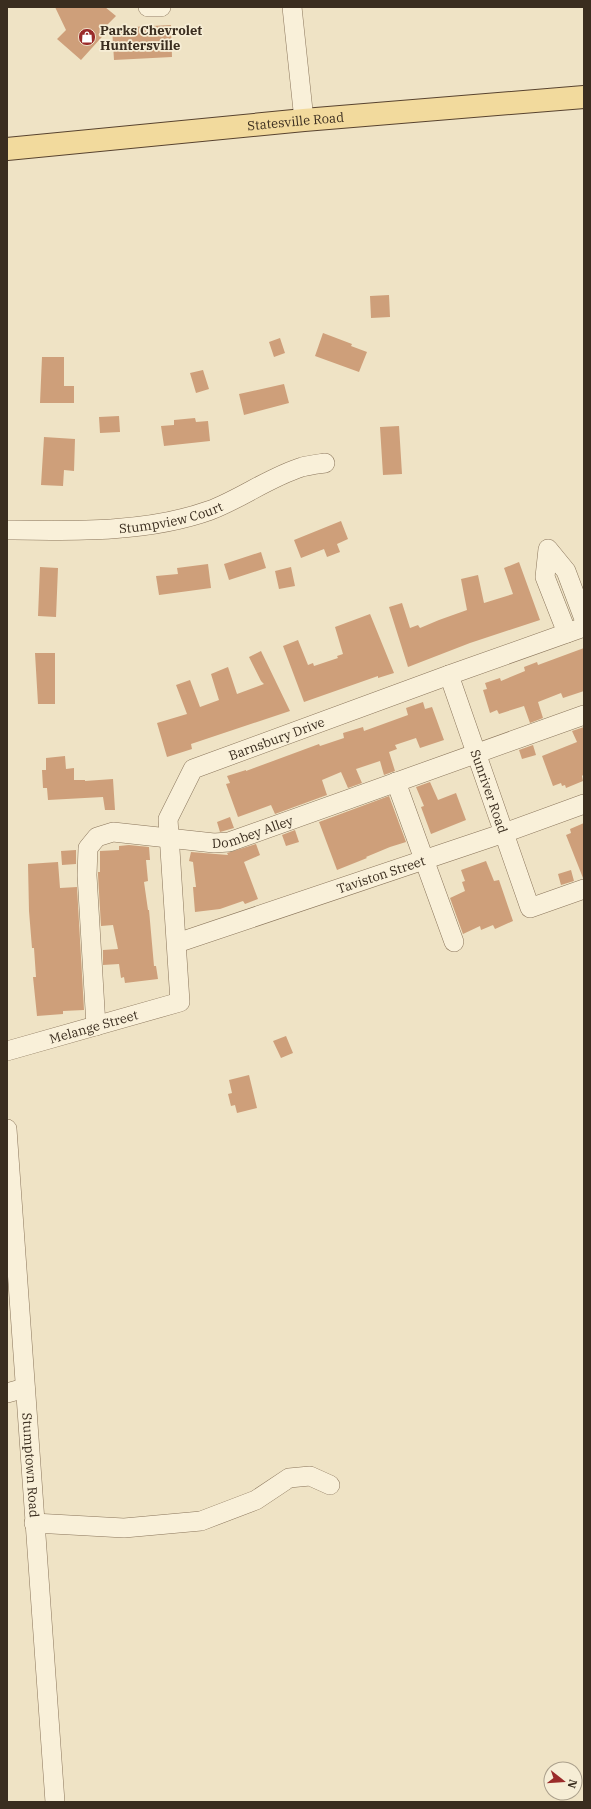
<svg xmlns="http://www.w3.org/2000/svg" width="591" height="1809" font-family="'IBM Plex Serif',serif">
  <rect width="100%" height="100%" fill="#efe3c5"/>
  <!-- building -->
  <path fill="#ce9f7a" d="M55,7H105L116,16L103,29L110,28L81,60L57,39L66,30Z
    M171,25L172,57L114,60L112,28Z
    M389,295L390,317L371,318L370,296Z
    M323,333L352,344L351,346L367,352L359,372L315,356Z
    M280,338L285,353L274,357L269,342Z
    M42,357H64V386H74V403H40Z
    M203,370L209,389L196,393L190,373Z
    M284,384L289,403L244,415L239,394Z
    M119,416L120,432L100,433L99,417Z
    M195,418L196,422L208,421L210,441L164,446L161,426L174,425V420Z
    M399,426L402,474L383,475L380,427Z
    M44,437L75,439L74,471L64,470L63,486L41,485Z
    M341,521L348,539L337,544L340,552L327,557L324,549L301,558L294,540Z
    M261,552L266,568L229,580L224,564Z
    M519,562L540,620L470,643L408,667L389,607L402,603L410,628L418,625L420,628L439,620L467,610L461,579L478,575L484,603L513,594L504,568Z
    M208,564L211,588L159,595L156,576L178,574L177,568Z
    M40,567L58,568L56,617L38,616Z
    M291,567L295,586L279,589L275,571Z
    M370,614L394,673L378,678V676L304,702L283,646L298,640L308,665L313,663L314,666L338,658L337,656L343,654L335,627Z
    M584,648V691L563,698L561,693L538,702L543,718L530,723L524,706L499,714L497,710L490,713L483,690L487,689L485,683L500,678L501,681L525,671L524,667L537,662L538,665Z
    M261,651L290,711L191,744L192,749L167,757L157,723L187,714L176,685L190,680L200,707L219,700L211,674L228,667L237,694L264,684L261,681L249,657Z
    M35,653H55V704H38Z
    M423,702L425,709L432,707L444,740L420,748L416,738L395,745L397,749L389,752L395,771L384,775L380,761L356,769L362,783L348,788L341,772L322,780L327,795L275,814L271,805L238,817L226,784L230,783L227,776L246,770V771L319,744L320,746L344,738L343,733L363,727L364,731L408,715L406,708Z
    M584,727V774L582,776L583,781L566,788L565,785L562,786L561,783L553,786L542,756L577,742L572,731Z
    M533,745L536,755L522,759L519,750Z
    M65,756L66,769L74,768V780H85V781L113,779L115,810H105L103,797L48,800L47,788H43L42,770H46V758Z
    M430,782L438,800L456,793L466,820L431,834L421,807L424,806L416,787Z
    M389,796L406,842L390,847L366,857L367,858L337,870L319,822Z
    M230,817L234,828L220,832L217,822Z
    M584,823V878H583L566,835L571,833L570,829Z
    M295,830L299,842L286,846L282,835Z
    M256,844L260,855L244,862L258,899L245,904L243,901L220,909L195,912L193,887H196L193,862L189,861L191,852L228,855L227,853Z
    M129,845L149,847L150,860H146L148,881L144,882L148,910H149L154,966H156L158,979L125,983L124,977L121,978L119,964L103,965V950L118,949L113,925L101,926L98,875V872H100V851L119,850V846Z
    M76,850V864L62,865L61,851Z
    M486,861L494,881L499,880L513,921L495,929L493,925L481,930L480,926L463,934L450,898L465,891L462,882L465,881L461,870Z
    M58,862L60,888L77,887L84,1010L63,1011V1014L37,1016L33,977H36L34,948H32L29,911L28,864Z
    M571,870L574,881L561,885L558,874Z
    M286,1036L293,1053L281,1058L273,1041Z
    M249,1075L257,1108L237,1113L235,1105L231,1106L228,1094L232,1093L229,1080Z"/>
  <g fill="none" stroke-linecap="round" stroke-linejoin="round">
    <defs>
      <g id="minor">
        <path d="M148,7H161"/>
        <path d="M292,7L304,120"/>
        <path id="s1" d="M7,530C74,531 147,533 211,510C242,498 270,477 302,467C309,465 318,464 325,463"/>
        <path d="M567,633L545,577L548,549L566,571L584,619"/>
        <path id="s2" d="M449,675L530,908L584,889"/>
        <path d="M396,782L454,942"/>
        <path id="s3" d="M177,943L504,833L584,804"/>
        <path id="s4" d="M96,1026L87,875L88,848L97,837L113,832L214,843L229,842L584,715"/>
        <path id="s5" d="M7,1051L180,1002L168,819L193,769L449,675L584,627"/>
        <path id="s6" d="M7,1129L55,1802"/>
        <path d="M7,1393L25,1388"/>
        <path d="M34,1523L124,1528L201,1521L256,1500L289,1478L310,1476L330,1485"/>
      </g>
      <g id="major">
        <path id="s7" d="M7,149L304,120L584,97"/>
      </g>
    </defs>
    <!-- minor casing -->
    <use href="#minor" stroke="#8a755b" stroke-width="20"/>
    <!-- major casing -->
    <use href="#major" stroke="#58432f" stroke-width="24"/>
    <!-- minor -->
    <use href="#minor" stroke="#f9f0d9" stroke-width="19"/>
    <!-- major -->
    <use href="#major" stroke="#f2da9d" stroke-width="22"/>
  </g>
  <!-- icons -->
  <defs>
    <symbol id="shop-disc" viewBox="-11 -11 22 22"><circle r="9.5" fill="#9a2b2a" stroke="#f6edd5"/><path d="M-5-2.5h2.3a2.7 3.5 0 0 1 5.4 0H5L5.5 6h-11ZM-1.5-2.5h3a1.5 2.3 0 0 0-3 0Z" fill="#fff"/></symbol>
  </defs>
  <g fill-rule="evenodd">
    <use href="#shop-disc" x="77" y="27" width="20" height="20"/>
  </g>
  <g text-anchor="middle" stroke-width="3.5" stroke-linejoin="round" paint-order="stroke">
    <!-- poi labels -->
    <g font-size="13" font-weight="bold" fill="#3a2d1f" stroke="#f6edd5" text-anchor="start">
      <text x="100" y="35">Parks Chevrolet<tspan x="100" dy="15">Huntersville</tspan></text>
    </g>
    <!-- street labels -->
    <g font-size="13" fill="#3a2d1f" stroke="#f6edd5">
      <text dy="5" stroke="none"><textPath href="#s7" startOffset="290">Statesville Road</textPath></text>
      <text dy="5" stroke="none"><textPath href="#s1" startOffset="165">Stumpview Court</textPath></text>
      <text dy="5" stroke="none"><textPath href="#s5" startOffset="508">Barnsbury Drive</textPath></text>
      <text dy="5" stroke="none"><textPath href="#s2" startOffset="123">Sunriver Road</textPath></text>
      <text dy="5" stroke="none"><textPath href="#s4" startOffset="351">Dombey Alley</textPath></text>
      <text dy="5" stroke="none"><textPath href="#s3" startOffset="215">Taviston Street</textPath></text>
      <text dy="5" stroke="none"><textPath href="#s5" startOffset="90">Melange Street</textPath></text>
      <text dy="5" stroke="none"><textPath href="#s6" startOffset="337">Stumptown Road</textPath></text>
    </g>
  </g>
  <!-- border -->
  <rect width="591" height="1809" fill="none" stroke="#3a2d1f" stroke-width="16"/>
  <!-- north arrow -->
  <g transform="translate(563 1781) rotate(107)"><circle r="19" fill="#f6edd5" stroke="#aba08c"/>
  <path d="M0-3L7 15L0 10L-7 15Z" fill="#9a2b2a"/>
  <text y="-6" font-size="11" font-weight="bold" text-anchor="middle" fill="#3a2d1f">N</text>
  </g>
</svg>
